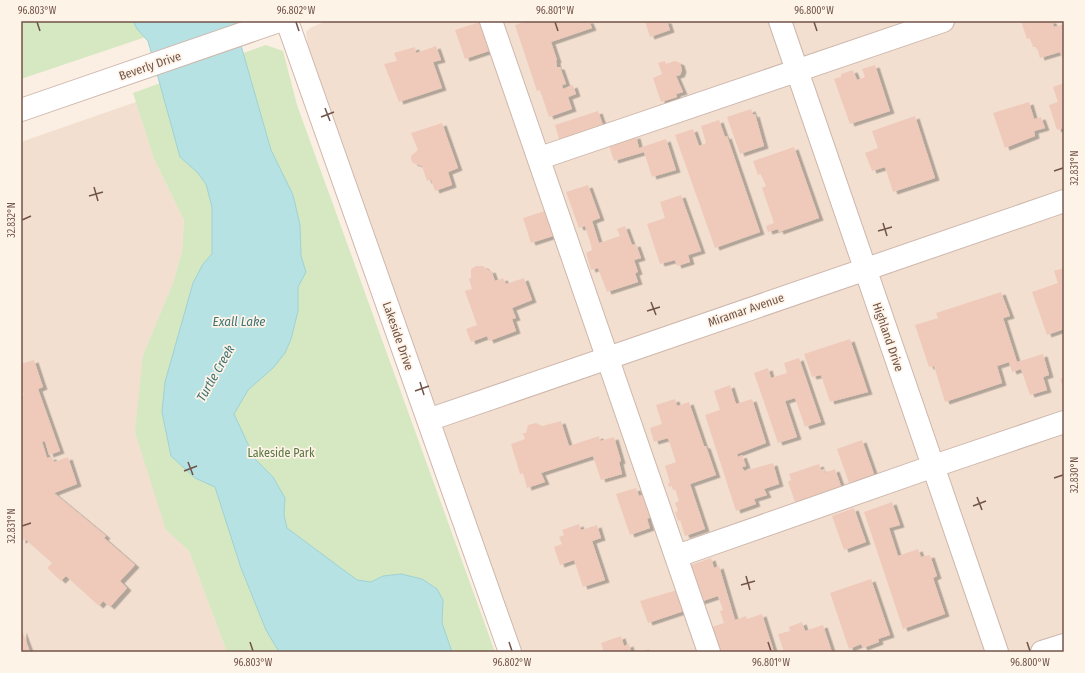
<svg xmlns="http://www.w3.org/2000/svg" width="1085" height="673" font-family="'Fira Sans Condensed',sans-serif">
  <defs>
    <filter id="shadow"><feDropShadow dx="4.5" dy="2.5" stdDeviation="0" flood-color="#0004"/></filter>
  </defs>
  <rect width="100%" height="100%" fill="#fbeee2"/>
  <!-- residential -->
  <path fill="#f2dfd0" d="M326,21H1064V652H522L308,45L306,32L310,28Z
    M136,102L154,159L184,220L182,251L173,283L143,355L166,530L189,551L227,652H21V142Z"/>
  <!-- green -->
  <path fill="#d5e8c1" d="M21,21H193L21,79Z
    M266,45L283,51L297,105L495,652H227L189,551L166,530L135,432L143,355L173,283L182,251L184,220L154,159L133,93Z"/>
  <!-- water -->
  <path fill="#b7e2e3" stroke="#9ed2d5" d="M133,21H234L271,150L293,195L300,225L301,256L306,272L298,287V311L291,339L285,353L273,368L248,390L234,414L255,459L273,477L285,498L284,515L287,528L357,580L371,582L383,576L401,574L422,579L437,589L443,600L442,623L452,652H279L266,630L241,568L215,487L195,478L171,456L162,412L165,382L193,283L203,264L212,254V207L206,184L197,172L180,157L148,41L137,29Z"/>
  <!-- building -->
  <path fill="#efcaba" filter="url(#shadow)" d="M483,21L495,49L465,59L455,30Z
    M527,21H589L592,28L551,42L557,60L556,61L557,67H560L566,84L562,85L563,89L573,85L576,94L568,97L572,109L549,117L540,90L537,91L515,25Z
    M645,21H667L670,30L650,37Z
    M1021,21H1052L1054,27L1064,24V63L1060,52L1040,58L1037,47H1033L1030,38L1027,39Z
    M436,46L441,60L433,62L442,88L399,102L384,64L397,61L394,53L415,47L416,53Z
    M665,61L666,64L675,61L680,63L682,70L680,75L676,76L683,92L676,94L677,97L661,102L653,78L662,74L658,63Z
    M875,65L890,111L850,124L834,79L841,77V74L853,70L857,80L865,77L862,69Z
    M1064,83V128L1057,130L1049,105L1058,102L1053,87Z
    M1029,102L1034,119L1041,117L1045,128L1034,131L1035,136L1005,148L993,113Z
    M751,109L753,115L755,114L764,146L740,154L727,117Z
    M598,111L604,128L560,142L555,125Z
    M915,116L935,178L893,192L885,167L872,171L865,153L878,148L872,131Z
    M719,120L725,137L727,136L760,232L715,248L675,135L693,129L699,146L706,143L701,126Z
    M442,123L458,168L448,172L452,185L435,191L431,179L427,181L422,166L413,163L411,160V156L418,150L411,133Z
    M636,136L639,148L666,139L676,170L652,177L644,152L614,161L608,143Z
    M794,147L819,218L779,232L778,229L768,232L766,226L774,223L762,188L766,186L761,174L758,175L753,161Z
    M588,185L600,218L592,221L599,243L620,236L617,229L625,226L632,245L636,244L641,258L634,260L638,272L635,273L638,282L607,292L598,268L591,270L586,253L592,250L591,245L585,226L579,228L566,192Z
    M681,195L701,251L688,255L690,262L677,266L675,260L660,264L647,224L665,218L660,202Z
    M548,210L556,235L531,243L523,218Z
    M476,266H483L489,271L491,270L495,281L503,278L506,284L524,278L532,300L512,308L516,318L512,319L516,331L489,341L487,336L471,342L466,329L477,325L465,291L472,289L469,279L471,278V269Z
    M1064,268V329L1047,335L1032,292L1058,283L1054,271Z
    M1001,292L1010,316L1003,318L1017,362L1043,354L1049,375L1043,377L1047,390L1030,395L1021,369L1012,372L1009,362L997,366L1002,383L945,402L934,366L929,367L915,325L938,318L936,313Z
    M850,339L868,392L830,402L821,375L812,377L804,354Z
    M799,358L821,422L805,427L795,398L785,401L797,437L778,443L754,373L768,368L771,378L787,373L784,363Z
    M34,360L43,387L38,389L60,451L49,455L45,441L42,442L47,458L52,457L54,462L68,457L77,484L54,493L106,536L104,538L135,565L120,581L127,588L110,607L103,601L99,606L66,576L61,581L47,568L52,563L25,539L21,541V396L24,395L21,387V364Z
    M1064,378V389L1060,379Z
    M730,385L736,404L752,399L766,443L737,454L738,457L742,455L746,466L742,467L744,471L773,463L779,484L764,489L767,495L754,499L756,504L736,511L705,415L720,410L714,391Z
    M675,399L677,406L689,402L704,446H706L716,475L690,484L705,529L685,536L680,520L678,521L675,512L678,511L675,503L679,501L675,489L673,490L672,486L669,487L668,483H670L665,466L676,462L668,438L654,442L650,428L662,424L656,405Z
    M561,421L569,446L599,436L600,441L614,437L621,461L619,462L622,474L601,480L593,456L541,473L545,482L527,488L523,473L520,474L511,444L525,439L523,433H526L528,425L536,423L542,426Z
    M862,440L874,474L849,483L837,449Z
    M819,464L821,470L824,469L825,473L835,469L841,486L795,502L788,482L791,480L789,474Z
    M636,488L639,496L645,494L653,516L647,519L650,528L630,535L616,494Z
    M892,502L900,525L889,528L898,556L918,549L921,557L930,555L937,576L933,578L945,614L903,629L864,512Z
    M854,508L866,542L844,550L832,516Z
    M579,524L581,530L597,525L601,538L592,541L605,580L583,587L574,560L560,565L554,547L562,544L559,537L564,535L562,530Z
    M711,558L714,568L719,566L735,620L746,616L747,619L762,614L774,652H720L712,627L724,623L720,611L723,610L718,596L700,602L688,566Z
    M871,579L890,635L878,639L879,642L863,648L861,644L849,649L830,593Z
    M677,590L684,611L648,623L640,601Z
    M802,622L805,631L823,625L832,652H784L778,634L790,631L789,627Z
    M22,630L30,652H21Z
    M621,636L624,646L629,644L631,652H604L601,643Z
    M649,649L650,652H640Z"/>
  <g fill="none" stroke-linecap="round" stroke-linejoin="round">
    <defs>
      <path id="minor" d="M287,21L510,652
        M491,21L709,652
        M780,21L997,652
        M21,110L279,21
        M540,158L943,21
        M428,420L1064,201
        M677,556L934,466L1064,422
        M1042,652L1064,645"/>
    </defs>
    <!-- minor casing -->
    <use href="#minor" stroke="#ceb7ac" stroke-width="24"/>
    <!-- minor -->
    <use href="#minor" stroke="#fff" stroke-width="22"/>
  </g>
  <!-- ticks -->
  <path fill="none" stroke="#715349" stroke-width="1.5" d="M37,22L40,31M296,22L299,31M555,22L558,31M814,22L817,31M325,108L330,121M321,117L334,112M1054,171L1063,168M94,187L98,201M89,196L103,192M22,220L31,216M883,223L887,236M878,231L892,227M651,302L656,315M647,311L660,307M420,382L424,395M415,391L429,386M188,462L193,475M184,471L197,466M1054,478L1063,475M977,497L982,510M973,506L986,501M22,526L31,523M746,576L750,590M741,585L755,581M250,642L253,651M509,642L512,651M768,642L771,651M1027,642L1030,651"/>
  <g text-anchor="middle" stroke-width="3.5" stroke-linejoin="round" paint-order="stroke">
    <!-- street labels -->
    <g font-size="12" fill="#715349" stroke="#fef3e7">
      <text transform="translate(150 66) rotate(-19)" y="4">Beverly Drive</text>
      <text transform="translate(746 310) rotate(-19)" y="4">Miramar Avenue</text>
      <text transform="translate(398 336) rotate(71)" y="4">Lakeside Drive</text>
      <text transform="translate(888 337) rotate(71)" y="4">Highland Drive</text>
    </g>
    <!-- park labels -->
    <g font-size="12" fill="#577742" stroke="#fef3e7">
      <text x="281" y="457">Lakeside Park</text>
    </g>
    <!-- water labels -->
    <g font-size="13" font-style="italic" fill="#3e7377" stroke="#fef3e7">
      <text x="239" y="326">Exall Lake</text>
      <text transform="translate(215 373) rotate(-60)" y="5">Turtle Creek</text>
    </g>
  </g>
  <!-- border -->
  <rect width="1085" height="673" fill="none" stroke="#fef3e7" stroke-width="44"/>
  <rect x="22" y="22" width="1041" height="629" fill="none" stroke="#715349" stroke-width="1.5"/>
  <g font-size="10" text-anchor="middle" fill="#715349">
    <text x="37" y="14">96.803°W</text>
    <text x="296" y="14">96.802°W</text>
    <text x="555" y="14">96.801°W</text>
    <text x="814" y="14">96.800°W</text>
    <text transform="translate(1074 168) rotate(-90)" y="4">32.831°N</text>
    <text transform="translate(11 220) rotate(-90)" y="4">32.832°N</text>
    <text transform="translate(1074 475) rotate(-90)" y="4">32.830°N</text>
    <text transform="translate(11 526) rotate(-90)" y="4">32.831°N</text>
    <text x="253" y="666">96.803°W</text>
    <text x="512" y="666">96.802°W</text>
    <text x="771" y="666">96.801°W</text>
    <text x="1030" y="666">96.800°W</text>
  </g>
</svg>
